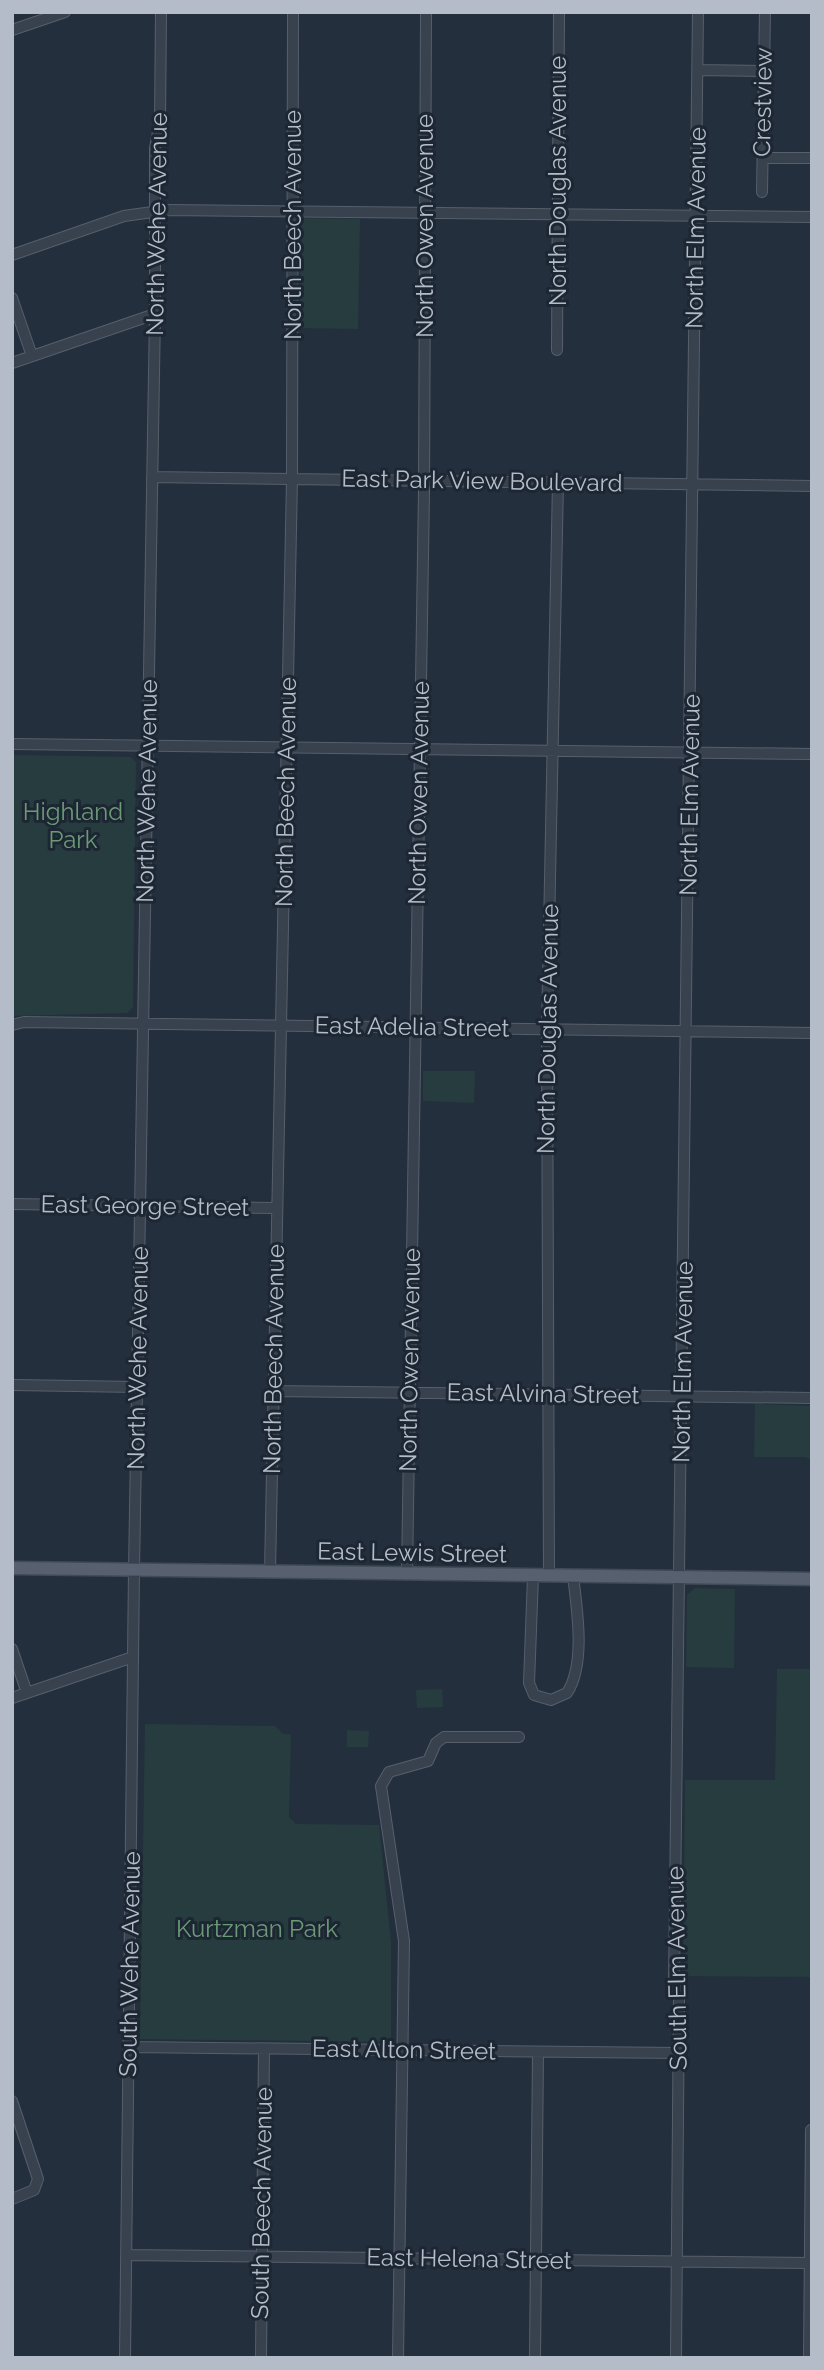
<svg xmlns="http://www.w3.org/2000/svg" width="824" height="2370" font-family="Raleway,sans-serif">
  <rect width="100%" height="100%" fill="#242f3e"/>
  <!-- green -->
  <path fill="#263c3f" d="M301,218L360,219L358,329L299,328Z
    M12,755L131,757L136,762L133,1007L127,1013L12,1016Z
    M423,1071H475L474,1103L423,1101Z
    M755,1404L812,1406V1460L805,1457H754Z
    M695,1588L735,1589L734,1668L686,1667L687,1595Z
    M777,1669H812V1977L683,1976L685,1780H775Z
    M442,1689L443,1707L417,1708L416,1690Z
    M145,1724L275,1726L283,1734H291L289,1817L296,1824L379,1825L391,1942V2042L140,2039Z
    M347,1730L369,1731L368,1747H347Z"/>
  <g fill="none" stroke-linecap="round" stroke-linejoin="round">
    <defs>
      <path id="minor" d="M12,30L65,12
        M698,70L763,71
        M763,158H812
        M762,192L765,12
        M12,255L124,216L167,210L812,217
        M12,298L32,356
        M557,350L559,12
        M12,363L155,314
        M152,477L812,486
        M12,744L812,754
        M12,1025L24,1022L812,1033
        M12,1204L277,1208
        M12,1385L137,1387
        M273,1391L812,1398
        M270,1572L292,479L293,12
        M407,1574L424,492L426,12
        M533,1576L529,1683L534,1695L551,1700L567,1693C586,1664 577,1609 573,1576
        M549,1576L547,1029L558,482
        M12,1649L27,1693
        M12,1698L133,1657
        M130,2047L679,2053
        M12,2101L38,2179L34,2190L12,2199
        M127,2255L812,2263
        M125,2358L134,1570L155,314V148L160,121L161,12
        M261,2358L264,2049
        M398,2358L404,1941L381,1786L389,1772L428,1761L436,1743L444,1737H519
        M535,2358L538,2052
        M676,2358L679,1994L674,1983L698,12
        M809,2358L811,2130"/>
      <path id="major" d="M12,1568L812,1579"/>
    </defs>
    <!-- minor casing -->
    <use href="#minor" stroke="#565f6c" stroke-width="12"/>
    <!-- major casing -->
    <use href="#major" stroke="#414a57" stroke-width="15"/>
    <!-- minor -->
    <use href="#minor" stroke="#38414e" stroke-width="10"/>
    <!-- major -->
    <use href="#major" stroke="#56606e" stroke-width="12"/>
  </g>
  <g text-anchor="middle" stroke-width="6" stroke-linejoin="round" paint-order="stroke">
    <!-- street labels -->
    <g font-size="24" fill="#b4bcc9" stroke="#1d2633">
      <text transform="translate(763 102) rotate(-89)" y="8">Crestview</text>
      <text transform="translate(558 181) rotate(-90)" y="8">North Douglas Avenue</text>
      <text transform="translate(157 224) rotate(-89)" y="8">North Wehe Avenue</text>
      <text transform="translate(293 225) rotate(-90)" y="8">North Beech Avenue</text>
      <text transform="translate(425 226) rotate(-90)" y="8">North Owen Avenue</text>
      <text transform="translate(696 228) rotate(-89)" y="8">North Elm Avenue</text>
      <text transform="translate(482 481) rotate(1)" y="8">East Park View Boulevard</text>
      <text transform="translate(147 791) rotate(-89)" y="8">North Wehe Avenue</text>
      <text transform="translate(286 792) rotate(-89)" y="8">North Beech Avenue</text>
      <text transform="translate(419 793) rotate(-89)" y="8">North Owen Avenue</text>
      <text transform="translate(690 795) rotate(-89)" y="8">North Elm Avenue</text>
      <text transform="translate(412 1027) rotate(1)" y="8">East Adelia Street</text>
      <text transform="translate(548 1029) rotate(-89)" y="8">North Douglas Avenue</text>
      <text transform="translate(145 1206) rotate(1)" y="8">East George Street</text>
      <text transform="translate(138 1358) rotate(-89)" y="8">North Wehe Avenue</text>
      <text transform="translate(274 1359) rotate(-89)" y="8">North Beech Avenue</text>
      <text transform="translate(410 1360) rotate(-89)" y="8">North Owen Avenue</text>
      <text transform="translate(683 1362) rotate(-89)" y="8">North Elm Avenue</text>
      <text transform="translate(543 1394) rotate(1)" y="8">East Alvina Street</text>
      <text transform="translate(412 1553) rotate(1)" y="8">East Lewis Street</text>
      <text transform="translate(130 1964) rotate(-89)" y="8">South Wehe Avenue</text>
      <text transform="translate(677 1968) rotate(-91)" y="8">South Elm Avenue</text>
      <text transform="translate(404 2050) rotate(1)" y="8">East Alton Street</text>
      <text transform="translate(262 2203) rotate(-89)" y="8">South Beech Avenue</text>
      <text transform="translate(469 2259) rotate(1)" y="8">East Helena Street</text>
    </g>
    <!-- park labels -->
    <g font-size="24" fill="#6b9a76" stroke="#1d2633">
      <text x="73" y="820">Highland<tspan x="73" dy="28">Park</tspan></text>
      <text x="257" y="1937">Kurtzman Park</text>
    </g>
  </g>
  <!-- border -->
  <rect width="824" height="2370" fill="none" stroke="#b4bcc9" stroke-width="28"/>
</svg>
